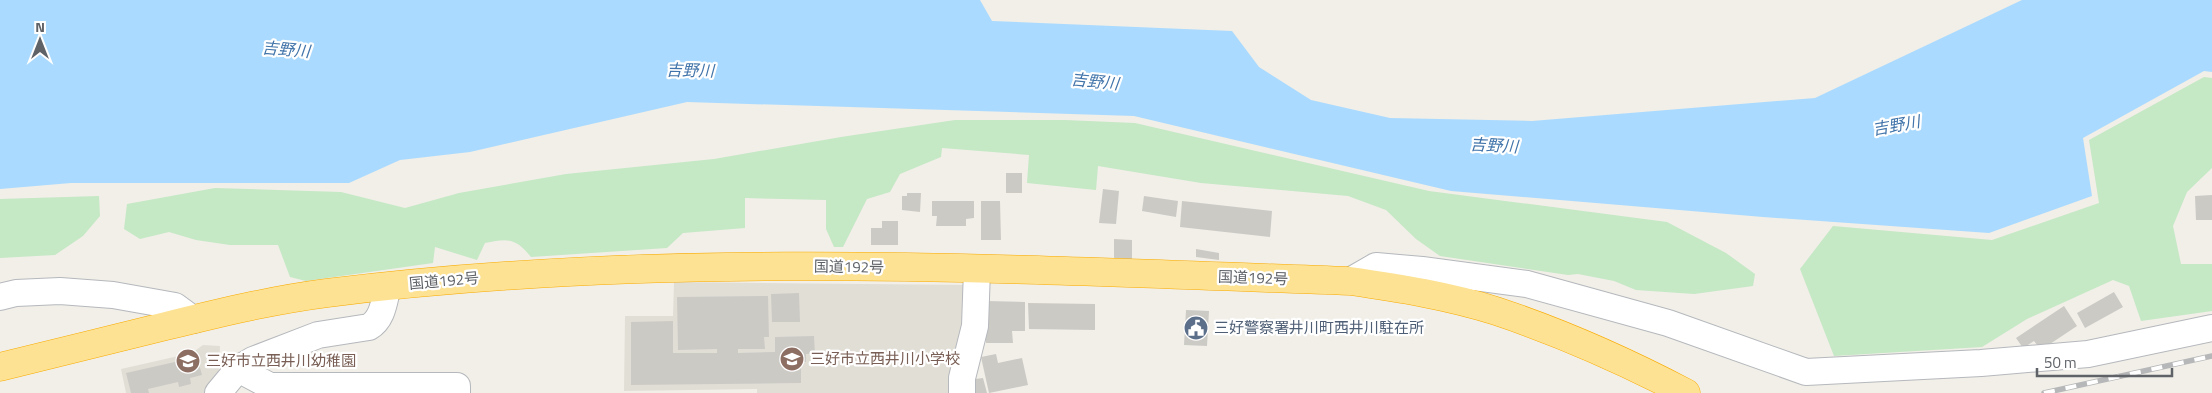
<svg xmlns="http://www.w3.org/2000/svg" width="2212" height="393" font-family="'Titillium Web','Noto Sans JP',sans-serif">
  <rect width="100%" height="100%" fill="#f1efe8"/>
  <!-- education -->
  <path fill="#e1ded6" d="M674,282L969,285L953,393H757V389L624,391L625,316H673Z
    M203,345L220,346L218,385L210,393H126L121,369L192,353Z"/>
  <!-- green -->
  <path fill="#c5e8c5" d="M2204,77L2212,78V168L2187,192L2173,226L2181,264H2212V311L2141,321L2129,286L2113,280L2027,319L1982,347L1834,356L1800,269L1833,226L1992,240L2099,203L2089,140Z
    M955,120H1065L1135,123L1429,191L1667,222L1726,253L1755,274L1753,286L1694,294L1636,290L1614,281L1578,274L1568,275L1440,256L1416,239L1386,210L1348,196L1201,183L1098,166L1096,190L1027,183L1029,155L942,148L941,157L900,174L890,192L867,199L843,247H834L826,229V200L745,198V228L683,233L667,248L531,257C516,238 508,238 485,243L477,260L435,247L433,263L306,281L290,277L278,245H230L196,240L169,232L140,239L124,229L127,204L215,188L341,192L405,208L459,193L566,174L714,159L841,137Z
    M99,196L100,216L83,236L55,255L0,258V199Z"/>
  <!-- water -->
  <path fill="#aadaff" d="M0,0H980L992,21L1232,31L1259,67L1311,100L1390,118L1532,121L1815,98L2022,0H2212V72L2204,71L2083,138L2092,196L1989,233L1763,217L1451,191L1134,116L687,102L470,152L400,160L349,183H71L0,189Z"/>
  <!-- building -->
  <path fill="#cccac5" d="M1006,173H1022V193H1006Z
    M1103,189L1119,191L1116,224L1099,223Z
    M907,193H921L920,212L902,210V196H907Z
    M2212,195V220H2196L2195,196Z
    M1144,196L1178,201L1176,217L1142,211Z
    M932,201H974V218L966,219V226H936L937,216H932Z
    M981,201H1000L1001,240H981Z
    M1182,201L1272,211L1270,237L1180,227Z
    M882,221H898V245H871V228H882Z
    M1114,239L1132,240V262H1114Z
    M1196,249L1219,253V260L1196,257Z
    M2114,292L2123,307L2085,328L2077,313Z
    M799,293L800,322H772L771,294Z
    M768,296L769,337H764L765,349H738V353L775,352V337L814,336L815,354H806V362H801V383L631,385V322L673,321V353H717V349L678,350L677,297Z
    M986,301L1025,302V331H1012L1013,343H986Z
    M1028,303L1095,304V330L1029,329Z
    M2064,306L2077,326L2041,350L2034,341L2023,348L2016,338Z
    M1186,310L1209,311L1207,346L1184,345Z
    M996,354L998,363L1022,358L1028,385L989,393L981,357Z
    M197,357L202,375L190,378L191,384L179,387L178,382L148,389L149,393H131L126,373Z
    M983,378L987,393H971L968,380Z"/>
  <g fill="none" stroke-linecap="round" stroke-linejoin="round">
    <defs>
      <path id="minor" d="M1350,281L1376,266L1422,270L1527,284L1668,323L1806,372L1981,363L2088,354L2212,328
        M0,297L16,293L60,291L113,295L175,306L194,320
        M238,369L270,386H457V393
        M218,393L238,369L253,360L318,335L369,327C383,319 384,301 388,286
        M962,393V378L975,326L977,270"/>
      <path id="highway" d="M0,367C55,353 111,340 166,326C219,313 272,300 327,293C666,250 1010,269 1350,281C1399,288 1449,296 1496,311C1562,333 1625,361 1686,393"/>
    </defs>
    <!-- minor casing -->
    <use href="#minor" stroke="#b5b8bc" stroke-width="28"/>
    <!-- highway casing -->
    <use href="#highway" stroke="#f9ab00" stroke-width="29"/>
    <!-- minor -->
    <use href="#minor" stroke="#fff" stroke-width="26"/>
    <!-- highway -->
    <use href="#highway" stroke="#fde293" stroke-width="28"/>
    <defs>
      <path id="rail" d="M2044,393L2212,356"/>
    </defs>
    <!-- rail casing -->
    <use href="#rail" stroke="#b6b7b8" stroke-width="5.5"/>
    <!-- rail -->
    <use href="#rail" stroke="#fff" stroke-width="4" stroke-dasharray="11" stroke-linecap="butt"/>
  </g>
  <!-- icons -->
  <defs>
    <symbol id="civic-disc" viewBox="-11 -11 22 22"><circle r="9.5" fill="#5c6f8a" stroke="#fff"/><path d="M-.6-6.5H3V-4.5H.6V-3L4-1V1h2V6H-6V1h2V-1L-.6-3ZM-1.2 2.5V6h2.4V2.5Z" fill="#fff"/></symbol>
    <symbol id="school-disc" viewBox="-11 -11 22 22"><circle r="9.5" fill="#8d6e63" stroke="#fff"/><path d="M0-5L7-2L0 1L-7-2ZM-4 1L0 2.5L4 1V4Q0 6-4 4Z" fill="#fff"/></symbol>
  </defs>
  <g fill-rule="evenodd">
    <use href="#civic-disc" x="1182" y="314" width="28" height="28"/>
    <use href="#school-disc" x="778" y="345" width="28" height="28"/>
    <use href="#school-disc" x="174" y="347" width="28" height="28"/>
  </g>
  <g text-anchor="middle" stroke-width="4.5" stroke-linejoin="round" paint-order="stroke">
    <!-- street labels -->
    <g font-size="15" fill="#5f6368" stroke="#fff">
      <text transform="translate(849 267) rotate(1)" y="5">国道192号</text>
      <text transform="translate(1253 278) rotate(2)" y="5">国道192号</text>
      <text transform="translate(444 281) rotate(-5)" y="5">国道192号</text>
    </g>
    <!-- service labels -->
    <g font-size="15" fill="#4e5e75" stroke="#fff" text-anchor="start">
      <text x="1214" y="333">三好警察署井川町西井川駐在所</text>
    </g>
    <!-- education labels -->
    <g font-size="15" fill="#785e54" stroke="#fff" text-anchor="start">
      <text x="810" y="364">三好市立西井川小学校</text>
      <text x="206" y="366">三好市立西井川幼稚園</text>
    </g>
    <!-- water labels -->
    <g font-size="16" font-style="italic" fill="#4174aa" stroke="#fff">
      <text transform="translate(286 49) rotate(5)" y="6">吉野川</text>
      <text transform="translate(690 70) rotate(1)" y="6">吉野川</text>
      <text transform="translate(1095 81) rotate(6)" y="6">吉野川</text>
      <text transform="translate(1896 125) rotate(-10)" y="6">吉野川</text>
      <text transform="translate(1494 145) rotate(3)" y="6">吉野川</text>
    </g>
  </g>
  <!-- north arrow -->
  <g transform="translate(40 40)" stroke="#ffffff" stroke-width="4" paint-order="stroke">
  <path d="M0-4L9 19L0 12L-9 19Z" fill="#5f6368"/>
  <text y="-8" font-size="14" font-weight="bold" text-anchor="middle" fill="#5f6368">N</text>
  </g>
  <!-- scale -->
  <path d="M2037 368v8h135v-8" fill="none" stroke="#5f6368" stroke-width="2.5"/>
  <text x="2044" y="368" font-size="15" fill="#5f6368" stroke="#ffffff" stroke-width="4" paint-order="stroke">50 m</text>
</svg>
